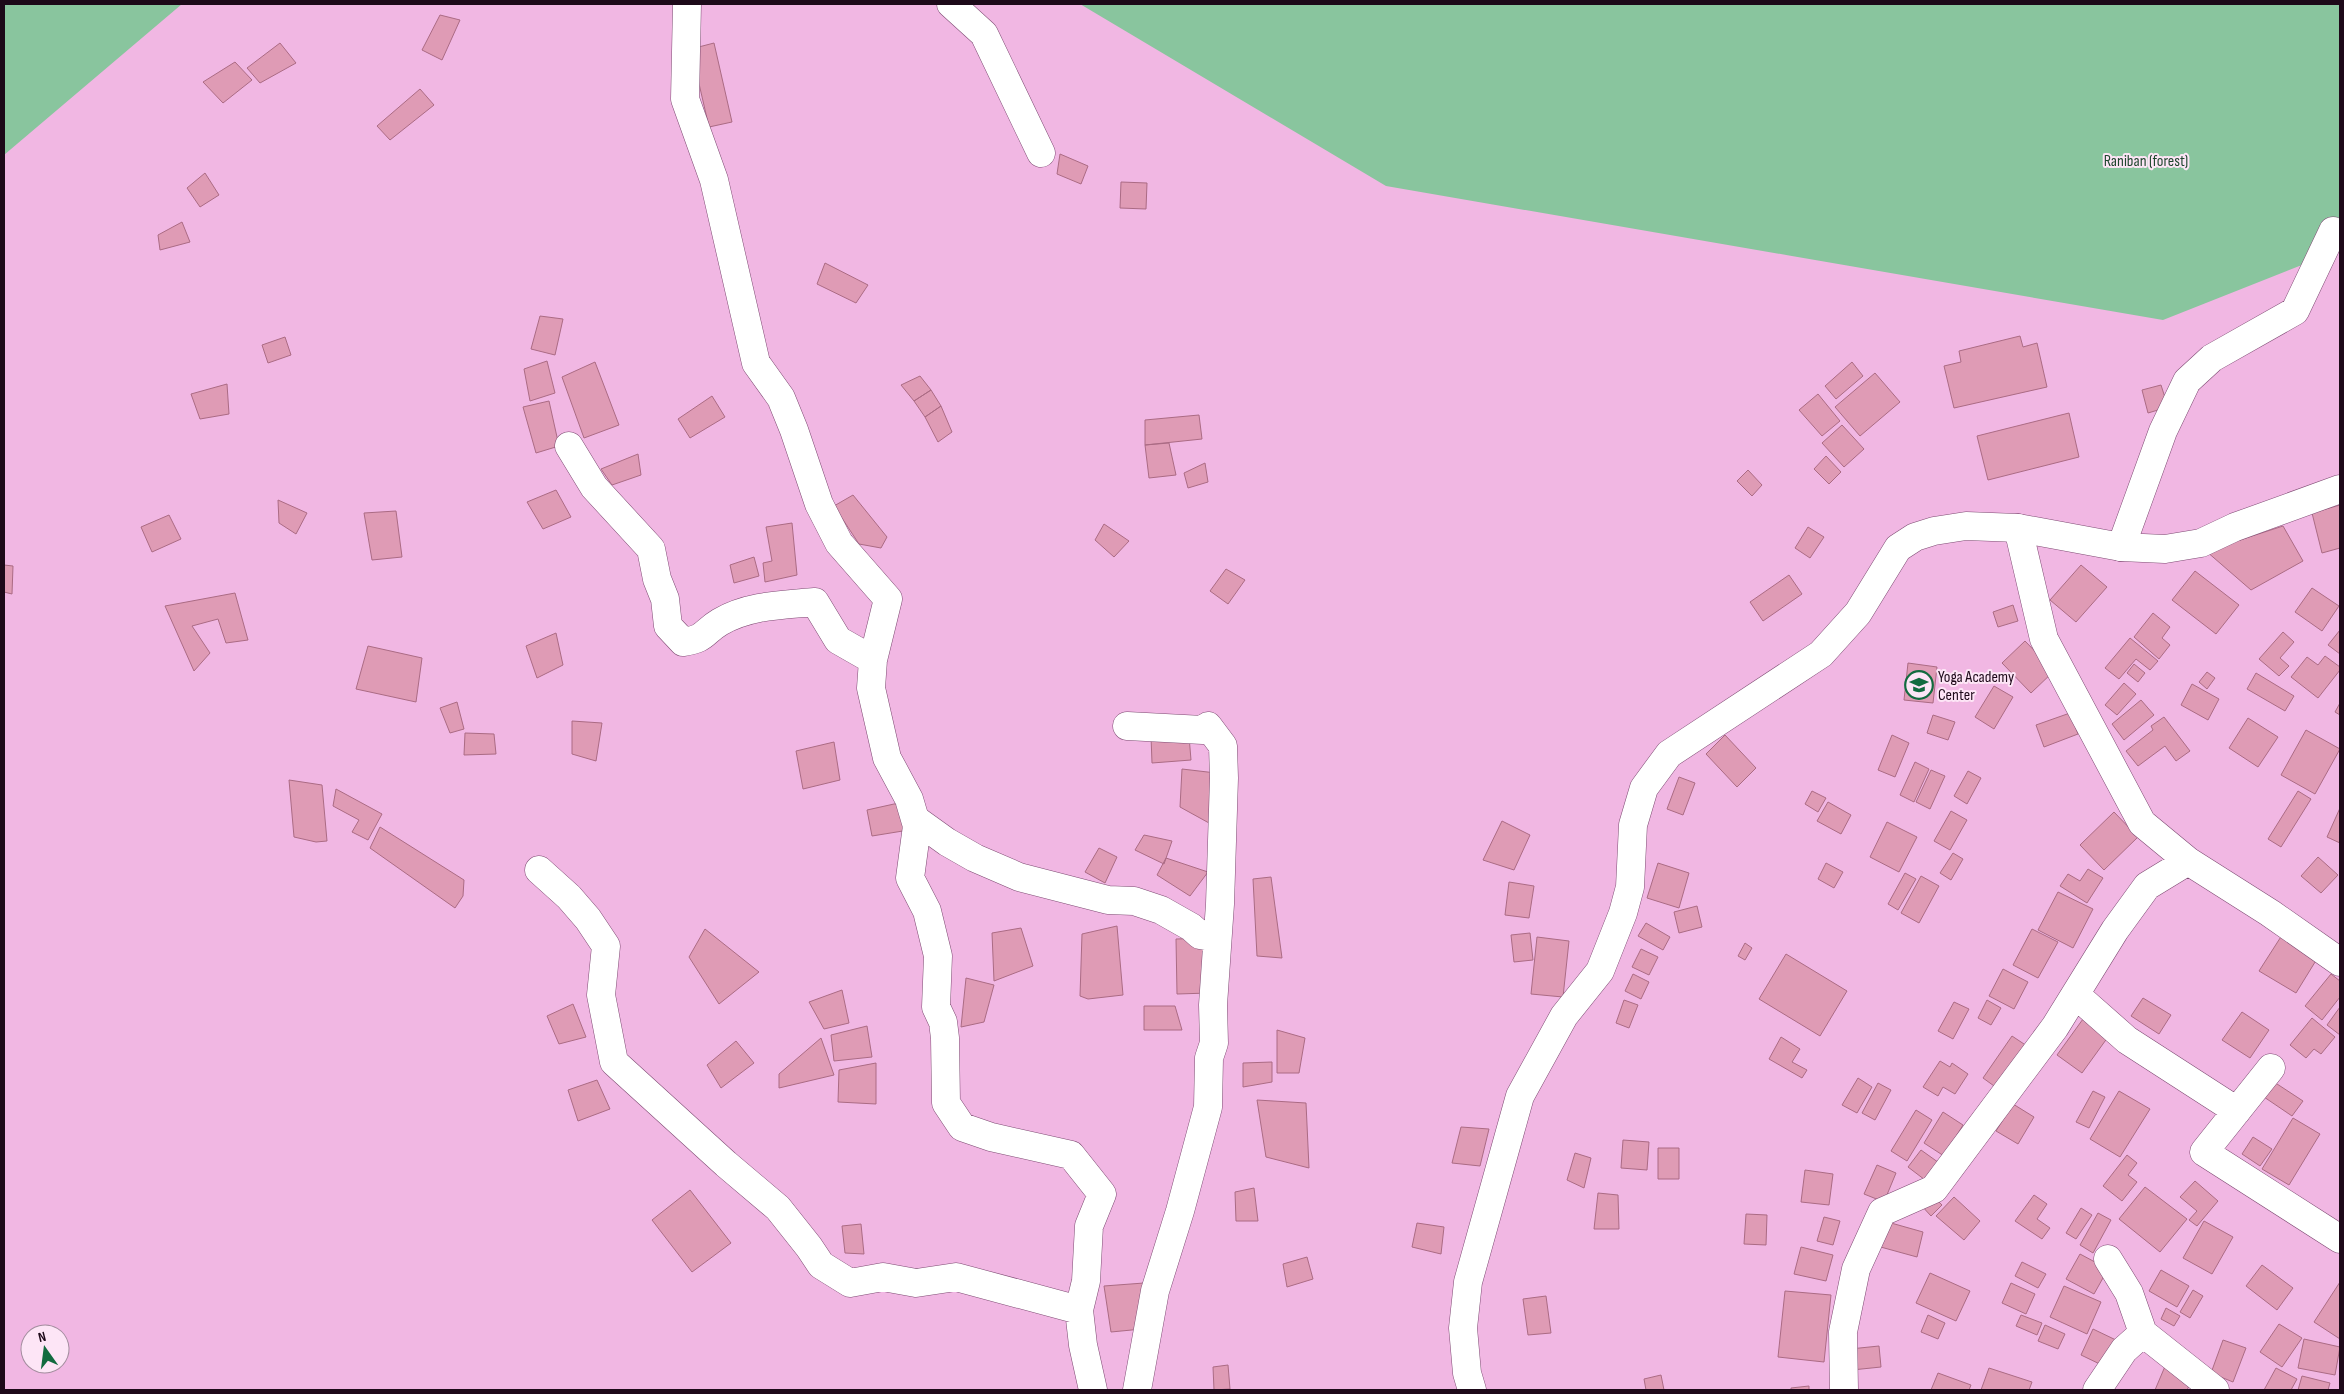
<svg xmlns="http://www.w3.org/2000/svg" width="2344" height="1394" font-family="'Sofia Sans Condensed',sans-serif">
  <rect width="100%" height="100%" fill="#f1b7e3"/>
  <!-- green -->
  <path fill="#89c59e" d="M4,4H182L4,155Z
    M1080,4H2340V250L2163,320L1386,186Z"/>
  <!-- building -->
  <path fill="#df9bb5" stroke="#ab6b84" d="M440,15L460,20L442,60L422,50Z
    M280,43L296,63L260,83L247,68Z
    M714,43L732,122L709,127L691,49Z
    M235,62L252,80L223,103L203,82Z
    M420,89L434,105L390,140L377,126Z
    M1060,154L1088,166L1081,184L1057,174Z
    M205,173L219,195L200,207L187,188Z
    M1121,182L1147,183L1146,209L1120,208Z
    M182,222L190,242L160,250L158,235Z
    M825,263L868,285L856,303L817,284Z
    M540,316L563,319L555,355L531,349Z
    M2020,336L2023,347L2037,343L2047,387L1954,408L1944,366L1961,362L1959,351Z
    M285,337L291,355L268,363L262,345Z
    M547,361L555,393L530,401L524,369Z
    M595,362L619,425L584,438L562,377Z
    M1852,362L1863,376L1836,399L1825,386Z
    M1875,373L1900,402L1860,436L1835,407Z
    M920,376L931,390L914,401L901,385Z
    M227,384L229,414L200,419L191,394Z
    M2161,385L2168,407L2148,413L2142,390Z
    M931,390L941,406L925,417L914,401Z
    M1818,394L1840,421L1822,436L1799,410Z
    M712,396L725,417L690,438L678,419Z
    M549,401L559,446L536,453L523,407Z
    M941,406L952,432L938,442L925,417Z
    M2069,413L2079,457L1988,480L1977,436Z
    M1199,415L1202,439L1145,445V420Z
    M1842,425L1864,449L1844,467L1822,443Z
    M1169,443L1176,475L1149,478L1145,445Z
    M638,454L641,475L612,485L601,469Z
    M1826,456L1841,472L1829,484L1814,469Z
    M1205,463L1208,482L1188,488L1184,473Z
    M1748,470L1762,485L1752,496L1737,481Z
    M556,490L571,517L543,529L527,502Z
    M853,495L887,537L881,548L859,544L834,506Z
    M278,500L307,513L296,534L279,523Z
    M2340,505V548L2322,553L2312,513Z
    M396,511L402,557L372,560L364,513Z
    M169,515L181,539L152,552L141,527Z
    M792,523L797,575L765,582L763,563L772,561L766,527Z
    M1104,524L1129,541L1114,557L1095,540Z
    M2283,526L2303,561L2251,590L2206,551Z
    M1808,527L1824,537L1810,558L1795,548Z
    M754,557L759,576L734,583L730,565Z
    M4,565L13,566L12,594L4,592Z
    M2081,565L2107,587L2076,622L2050,600Z
    M1226,569L1245,580L1228,604L1210,591Z
    M2195,571L2239,605L2216,634L2172,600Z
    M1789,575L1802,594L1763,621L1750,602Z
    M2312,588L2339,606L2322,631L2295,612Z
    M235,593L248,640L226,643L218,619L192,626L210,653L194,671L165,606Z
    M2013,605L2018,621L1998,627L1993,612Z
    M2153,613L2170,627L2162,638L2170,645L2159,659L2134,637Z
    M2340,630V654L2328,645Z
    M2283,632L2294,642L2280,658L2289,666L2279,676L2259,659Z
    M556,633L563,665L537,678L526,646Z
    M2130,638L2158,661L2150,670L2136,659L2119,679L2105,668Z
    M2025,641L2054,671L2031,693L2002,663Z
    M368,646L422,658L416,702L356,689Z
    M2325,656L2340,667V670L2318,698L2291,677L2307,657L2318,665Z
    M1908,663L1937,667L1933,703L1904,700Z
    M2134,664L2145,673L2138,682L2127,673Z
    M2207,672L2215,678L2207,689L2199,682Z
    M2256,673L2294,696L2285,711L2247,689Z
    M2124,683L2136,694L2117,715L2105,705Z
    M2192,684L2219,699L2208,720L2181,705Z
    M1994,686L2013,697L1994,729L1975,717Z
    M2141,700L2154,715L2124,740L2112,724Z
    M457,702L464,729L450,733L440,708Z
    M2340,703V715L2335,712Z
    M2070,713L2078,734L2044,747L2036,725Z
    M1933,715L1955,722L1948,740L1927,733Z
    M2164,717L2190,751L2176,761L2165,746L2138,766L2126,751L2153,730L2151,726Z
    M2248,718L2278,737L2258,767L2229,748Z
    M572,721L602,723L596,761L572,754Z
    M2306,730L2340,749L2315,794L2281,775Z
    M465,733L494,734L496,754L464,755Z
    M1725,735L1756,768L1737,787L1706,754Z
    M1892,735L1909,743L1895,777L1878,770Z
    M1151,736H1189L1191,760L1152,763Z
    M834,742L840,780L803,789L796,751Z
    M1915,762L1929,769L1914,802L1900,795Z
    M1182,769L1216,773L1209,823L1180,807Z
    M1931,770L1945,776L1930,809L1916,802Z
    M1968,771L1981,778L1967,804L1954,796Z
    M1679,777L1695,783L1683,815L1667,809Z
    M289,780L322,785L327,841L316,842L294,837Z
    M336,789L382,814L368,840L352,832L359,820L333,806Z
    M1812,791L1826,798L1818,812L1805,804Z
    M2298,791L2311,799L2281,847L2268,839Z
    M903,802L909,830L872,836L867,810Z
    M1828,802L1851,815L1841,834L1817,821Z
    M2340,808V843L2327,837Z
    M1951,811L1967,820L1950,850L1934,841Z
    M2114,812L2138,837L2104,870L2080,845Z
    M1502,821L1530,835L1514,870L1483,860Z
    M1887,822L1917,837L1899,872L1870,857Z
    M380,827L464,880L463,896L455,908L370,848Z
    M1144,835L1172,841L1164,864L1135,850Z
    M1099,848L1117,857L1105,883L1085,872Z
    M1953,853L1963,859L1951,880L1940,873Z
    M2318,857L2338,875L2321,893L2301,876Z
    M1166,858L1208,872L1190,896L1157,875Z
    M1658,863L1689,873L1679,908L1647,898Z
    M1826,863L1843,872L1834,888L1818,879Z
    M2088,869L2103,878L2087,903L2060,886L2068,874L2080,881Z
    M1905,873L1916,879L1898,910L1888,904Z
    M1921,876L1939,886L1919,923L1901,913Z
    M1271,877L1282,958L1257,956L1253,879Z
    M1509,882L1534,886L1529,918L1505,915Z
    M2058,892L2093,909L2073,948L2038,930Z
    M1697,906L1702,927L1679,933L1674,912Z
    M1646,923L1670,937L1663,950L1638,936Z
    M1117,926L1123,995L1088,999L1080,996L1082,934Z
    M1021,928L1033,966L994,981L992,933Z
    M705,929L759,972L719,1004L689,957Z
    M2032,929L2058,942L2038,978L2013,965Z
    M2284,932L2320,954L2296,993L2259,971Z
    M1530,933L1533,960L1514,962L1511,935Z
    M1537,937L1569,941L1563,997L1531,994Z
    M1208,938L1209,993L1177,994L1176,939Z
    M1745,943L1752,948L1745,960L1738,956Z
    M1641,949L1658,957L1649,975L1632,967Z
    M1786,954L1847,991L1820,1036L1759,999Z
    M2003,969L2028,982L2014,1009L1989,996Z
    M1633,974L1649,982L1641,999L1625,991Z
    M2331,974L2340,981V997L2322,1020L2305,1006Z
    M966,978L994,985L984,1022L961,1027Z
    M842,990L849,1023L824,1029L809,1002Z
    M2143,998L2171,1015L2159,1034L2131,1016Z
    M1624,1000L1638,1005L1629,1028L1616,1023Z
    M1987,1000L2001,1008L1991,1025L1978,1018Z
    M1954,1002L1969,1009L1953,1039L1938,1031Z
    M573,1004L586,1037L559,1044L547,1016Z
    M1144,1006H1175L1182,1030H1144Z
    M2340,1007V1035L2327,1025Z
    M2242,1012L2269,1030L2250,1058L2222,1040Z
    M2312,1018L2335,1037L2321,1054L2314,1049L2306,1058L2290,1045Z
    M2083,1019L2108,1037L2082,1073L2057,1055Z
    M867,1026L872,1057L834,1061L831,1035Z
    M1277,1030L1305,1038L1299,1073H1277Z
    M2012,1036L2030,1048L2001,1091L1983,1078Z
    M1781,1037L1800,1049L1792,1062L1807,1070L1802,1078L1769,1059Z
    M821,1038L834,1075L779,1088V1074Z
    M736,1041L754,1063L721,1088L707,1065Z
    M1940,1061L1950,1067L1952,1063L1968,1074L1955,1094L1943,1087L1938,1096L1923,1087Z
    M1272,1062V1082L1243,1087V1063Z
    M876,1063V1104L838,1102L839,1070Z
    M1858,1078L1872,1087L1857,1113L1842,1105Z
    M597,1080L610,1109L578,1121L568,1090Z
    M2274,1082L2303,1101L2292,1116L2264,1097Z
    M1878,1083L1891,1090L1875,1120L1862,1113Z
    M2093,1091L2105,1097L2089,1128L2076,1122Z
    M2119,1091L2150,1109L2120,1157L2090,1139Z
    M1257,1100L1306,1103L1309,1168L1266,1157Z
    M2013,1104L2034,1117L2018,1144L1996,1131Z
    M1916,1110L1932,1120L1907,1161L1891,1151Z
    M1943,1112L1963,1125L1944,1156L1924,1143Z
    M2293,1118L2320,1134L2289,1185L2262,1169Z
    M1461,1127L1489,1129L1480,1166L1452,1163Z
    M2253,1137L2272,1149L2260,1166L2242,1154Z
    M1623,1140L1649,1142L1647,1170L1621,1168Z
    M1658,1148H1679V1179H1658Z
    M1921,1150L1942,1165L1929,1183L1908,1167Z
    M1575,1153L1591,1158L1584,1188L1567,1180Z
    M2127,1155L2137,1163L2128,1175L2137,1182L2122,1201L2103,1186Z
    M1877,1165L1896,1173L1884,1202L1864,1194Z
    M1805,1170L1833,1174L1829,1205L1801,1202Z
    M2195,1181L2218,1201L2197,1226L2189,1220L2197,1211L2180,1197Z
    M2145,1187L2187,1219L2160,1252L2119,1219Z
    M1254,1188L1258,1221H1236L1235,1192Z
    M690,1190L731,1243L692,1272L652,1220Z
    M1598,1193L1618,1195L1619,1229H1594Z
    M1931,1194L1942,1205L1931,1216L1920,1204Z
    M2034,1195L2047,1204L2037,1219L2050,1228L2042,1239L2015,1221Z
    M1954,1197L1980,1221L1964,1240L1936,1216Z
    M2081,1208L2092,1215L2076,1239L2066,1233Z
    M2098,1213L2111,1220L2093,1253L2080,1245Z
    M1746,1214L1767,1215L1766,1245L1744,1244Z
    M1824,1217L1840,1221L1833,1245L1817,1241Z
    M1884,1221L1923,1232L1917,1257L1877,1246Z
    M2204,1221L2233,1237L2212,1274L2183,1258Z
    M1417,1223L1444,1227L1441,1254L1412,1247Z
    M861,1224L864,1254L845,1253L842,1226Z
    M1801,1247L1833,1255L1826,1281L1794,1274Z
    M2080,1254L2108,1269L2094,1294L2066,1279Z
    M1307,1257L1313,1279L1287,1287L1283,1264Z
    M2022,1262L2046,1274L2038,1288L2015,1276Z
    M2262,1265L2293,1288L2277,1310L2246,1286Z
    M2161,1270L2189,1286L2177,1307L2149,1291Z
    M1930,1273L1970,1291L1956,1321L1916,1303Z
    M2340,1282V1339L2314,1322Z
    M1144,1283L1142,1329L1111,1332L1104,1286Z
    M2011,1283L2035,1294L2026,1314L2002,1303Z
    M2064,1286L2101,1302L2087,1334L2050,1317Z
    M2193,1290L2203,1296L2190,1318L2180,1312Z
    M1785,1291L1831,1295L1824,1362L1778,1357Z
    M1546,1296L1551,1333L1528,1335L1523,1299Z
    M2166,1308L2180,1316L2174,1326L2161,1319Z
    M1928,1315L1945,1323L1938,1339L1921,1332Z
    M2021,1315L2042,1323L2037,1335L2016,1326Z
    M2279,1324L2302,1338L2282,1367L2260,1352Z
    M2045,1325L2065,1334L2058,1349L2038,1341Z
    M2093,1329L2118,1341L2106,1367L2081,1355Z
    M2304,1339L2340,1347L2335,1375L2298,1368Z
    M2223,1340L2246,1348L2233,1382L2211,1373Z
    M1879,1346L1881,1367L1852,1370L1850,1349Z
    M2166,1364L2194,1376L2187,1390H2155Z
    M1228,1365L1230,1389L1214,1390L1213,1367Z
    M1989,1368L2032,1382L2029,1390H1981Z
    M2276,1368L2297,1379L2291,1390H2264Z
    M1938,1373L1971,1385L1969,1390H1931Z
    M1661,1375L1664,1390H1646L1644,1379Z
    M2302,1376L2330,1383L2328,1390H2298Z
    M1809,1386V1390H1791V1388Z"/>
  <g fill="none" stroke-linecap="round" stroke-linejoin="round">
    <defs>
      <path id="minor" d="M687,4L685,99L714,180L756,363L781,398L794,430L819,504L839,543L888,599L873,660L871,688L887,758L909,799L917,826L910,878L927,911L938,956L936,1007L943,1022L945,1038L946,1103L962,1127L991,1137L1071,1155L1102,1194L1089,1226L1086,1281L1079,1310L1083,1345L1093,1390
        M951,4L984,34L1041,153
        M569,446L594,487L651,549L657,579L665,599L668,626L683,642C706,639 703,632 720,622C749,605 783,605 815,602L838,640L873,660
        M2018,528L2044,639L2142,823L2188,861L2270,913L2340,962
        M2121,547L2163,431L2187,381L2212,358L2295,311L2333,231
        M1127,726L1203,730L1208,726L1223,746L1224,778L1220,904L1213,1005L1214,1043L1209,1058L1208,1107L1180,1211L1155,1291L1137,1390
        M915,819L947,842L975,858L1019,877L1108,900L1134,901L1161,910L1191,927L1200,935L1217,938
        M539,870L569,897L588,919L606,946L601,995L614,1062L726,1164L778,1208L809,1247L821,1265L850,1283L883,1277L916,1283L956,1277L1079,1310
        M2076,995L2127,1040L2237,1111
        M2271,1068L2204,1152L2340,1239
        M2108,1259L2129,1293L2143,1333L2215,1390
        M1844,1390L1843,1332L1856,1269L1882,1212L1934,1189L2055,1027L2115,930L2147,886L2188,861
        M2097,1390L2124,1350L2143,1333"/>
      <path id="tertiary" d="M1472,1390L1467,1373L1463,1328L1468,1282L1520,1096L1564,1016L1600,971L1623,913L1630,887L1633,825L1644,788L1669,754L1821,654L1858,613L1898,548L1915,537L1934,531L1966,526L2018,528L2121,547L2165,549L2201,543L2235,527L2340,489"/>
    </defs>
    <!-- minor casing -->
    <use href="#minor" stroke="#7e4b73" stroke-width="29"/>
    <!-- tertiary casing -->
    <use href="#tertiary" stroke="#7e4b73" stroke-width="29"/>
    <!-- minor -->
    <use href="#minor" stroke="#fff" stroke-width="28"/>
    <!-- tertiary -->
    <use href="#tertiary" stroke="#fff" stroke-width="28"/>
  </g>
  <!-- icons -->
  <defs>
    <symbol id="school-ring" viewBox="-11 -11 22 22"><circle r="9.5" fill="#fde5f6" stroke="#126b3f" stroke-width="1.5"/><path d="M0-5L7-2L0 1L-7-2ZM-4 1L0 2.5L4 1V4Q0 6-4 4Z" fill="#126b3f"/></symbol>
  </defs>
  <g fill-rule="evenodd">
    <use href="#school-ring" x="1903" y="669" width="32" height="32"/>
  </g>
  <g text-anchor="middle" stroke-width="4" stroke-linejoin="round" paint-order="stroke">
    <!-- park labels -->
    <g font-size="16" fill="#1f462e" stroke="#fde5f6">
      <text x="2146" y="166">Raniban (forest)</text>
    </g>
    <!-- poi labels -->
    <g font-size="16" fill="#1d0919" stroke="#fde5f6" text-anchor="start">
      <text x="1938" y="682">Yoga Academy<tspan x="1938" dy="18">Center</tspan></text>
    </g>
  </g>
  <!-- border -->
  <rect width="2344" height="1394" fill="none" stroke="#1d0919" stroke-width="10"/>
  <!-- north arrow -->
  <g transform="translate(45 1349) rotate(346)"><circle r="24" fill="#fde5f6" stroke="#a38d9e"/>
  <path d="M0-4L9 19L0 12L-9 19Z" fill="#126b3f"/>
  <text y="-8" font-size="14" font-weight="bold" text-anchor="middle" fill="#1d0919">N</text>
  </g>
</svg>
